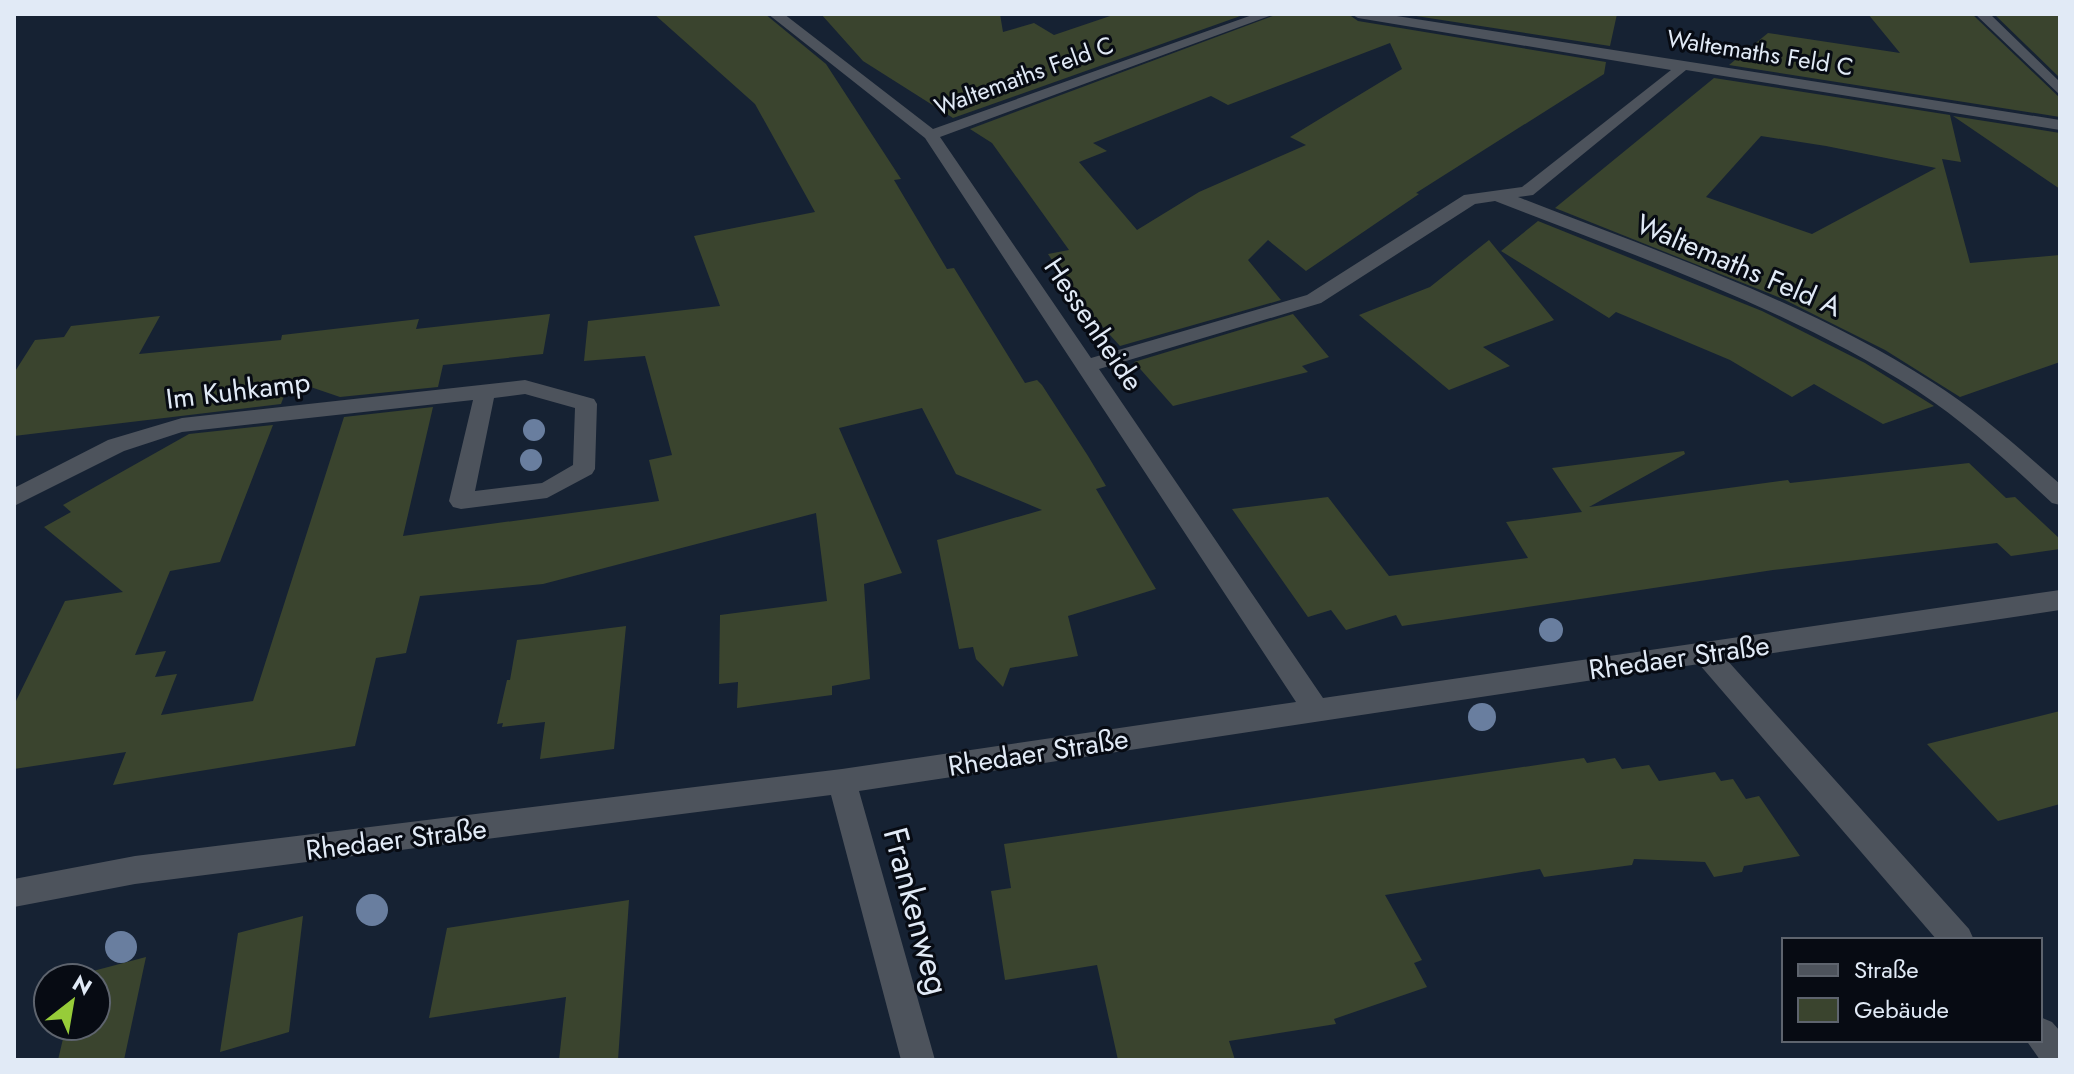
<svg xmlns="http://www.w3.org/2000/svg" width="2074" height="1074" font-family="Jost,sans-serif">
  <rect width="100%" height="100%" fill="#162233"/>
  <!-- building -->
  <path fill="#3a442e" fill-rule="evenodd" d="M654,14H765L826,64L901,179L894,180L947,269L954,268L1025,383L1037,380L1042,385L1088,456L1106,486L1096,489L1156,589L1068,616L1078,656L1010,668L1003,687L976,659L973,647L959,649L937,540L1042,510L956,474L922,408L839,428L902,573L864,584L870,679L832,686V695L737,708L738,682L719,684L720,615L827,601L816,513L543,584L420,596L406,653L376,658L355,746L113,785L126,752L14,769V705L65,601L123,592L44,527L71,512L63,505L189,434L273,425L220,562L170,571L135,655L166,651L155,677L177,674L161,715L253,701L344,417L433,407L403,536L659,501L649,460L672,455L645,356L584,361L588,321L720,306L694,236L815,212L755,104Z
    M821,14H1000L1003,32L1034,23L1054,35L1116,14H1246L953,118L863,61Z
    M1278,14H1348L1358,21L1606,62L1604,74L1416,193L1419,194L1306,271L1268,240L1248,260L1281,300L1120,346L1079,301L1048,254L1069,250L992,143L970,129ZM1390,43L1402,69L1290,137L1306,145L1199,192L1137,230L1079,162L1107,151L1093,143L1211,96L1228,105Z
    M1403,14H1617L1610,46Z
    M1868,14H1972L2060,98V117L1729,65L1768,33L1900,53Z
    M1994,14H2060V78Z
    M1714,78L1950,115L1961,162L1942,159L1970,263L2060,255V362L1960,397L1885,350L1783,299L1555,208ZM1761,136L1826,146L1936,168L1812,234L1706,197Z
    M1953,116L2060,133V189Z
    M1538,221L1762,311L1865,363L1934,406L1883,424L1814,384L1792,397L1730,360L1616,312L1609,318L1501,251Z
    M1489,240L1554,320L1483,347L1510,366L1449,390L1359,315L1430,287Z
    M550,314L543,354L443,365L438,387L340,397L290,380L281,404L14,436V373L35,340L64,337L71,326L160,316L139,354L281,340L282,335L419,319L416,329Z
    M1293,314L1329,357L1302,366L1308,372L1173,406L1134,362Z
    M1684,451L1685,454L1589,507L1788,480L1790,483L1969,463L2006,498L2015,497L2060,539V549L2011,556L1997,543L1773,570L1402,626L1396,615L1346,630L1331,610L1308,617L1232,509L1328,497L1389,576L1528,558L1506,522L1582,512L1552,468Z
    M626,626L614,749L540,759L545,722L502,727L503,723L497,724L507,680H510L517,640Z
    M2060,711V804L1998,821L1927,744Z
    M1584,758L1587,763L1615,758L1622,769L1649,765L1659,781L1715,772L1721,781L1733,779L1746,799L1759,796L1800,856L1744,866L1742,872L1714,877L1705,862L1634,859L1632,865L1544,877L1540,869L1385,895L1422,960L1414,963L1427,987L1334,1019L1336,1024L1229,1041L1235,1060H1118L1097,965L1005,980L991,891L1011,888L1004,844Z
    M629,900L618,1060H559L566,997L429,1018L447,928Z
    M303,916L289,1032L220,1052L238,933Z
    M146,957L124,1060H58L66,1026H96V978L78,975Z"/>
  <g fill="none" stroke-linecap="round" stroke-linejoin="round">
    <!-- street -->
    <path fill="#4d535c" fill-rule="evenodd" d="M768,14H784L933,129L1255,14H1275L940,137L1091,358L1307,295L1464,195L1522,187L1671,70L1358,18L1351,14H1384L2060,120V130L1686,70L1533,195L1518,197C1658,252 1804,300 1932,382C1978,411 2019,448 2060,484V505L2052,503C2009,463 1965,422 1916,390C1786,307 1638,257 1495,201L1475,204L1321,303L1099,369L1323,698L2060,590V610L1727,660L1969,929L1974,940H1937L1699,664L859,791L935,1060H901L831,795L135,884L14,907V879L135,856L842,769L1296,702L925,138Z
      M1975,14H1990L2060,82V95Z
      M525,380L594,399L597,404L595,469L592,474L547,498L461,509L453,507L449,501L473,400L182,432L124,451L14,506V488L108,440L182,418ZM525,394L575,408L573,465L542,483L475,491L494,398Z
      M2040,1017L2052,1022L2060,1031V1060H2040L2026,1040H2040Z"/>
  </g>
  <!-- trees -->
  <g fill="#697e9f">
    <circle cx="534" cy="430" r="11"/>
    <circle cx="531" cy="460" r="11"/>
    <circle cx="1551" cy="630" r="12"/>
    <circle cx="1482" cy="717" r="14"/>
    <circle cx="372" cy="910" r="16"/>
    <circle cx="121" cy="947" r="16"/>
  </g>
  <g text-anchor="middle" stroke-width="6" stroke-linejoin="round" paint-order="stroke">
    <!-- far-street labels -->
    <g font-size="24" fill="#e1eaf6" stroke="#070b13">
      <text transform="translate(1760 53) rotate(9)" y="8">Waltemaths Feld C</text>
      <text transform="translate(1024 76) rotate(-20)" y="8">Waltemaths Feld C</text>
    </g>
    <!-- street labels -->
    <g font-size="28" fill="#e1eaf6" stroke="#070b13">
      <text transform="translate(1739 265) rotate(23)" y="10">Waltemaths Feld A</text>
      <text transform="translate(1094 324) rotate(56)" y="10">Hessenheide</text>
      <text transform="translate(238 390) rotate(-7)" y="10">Im Kuhkamp</text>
      <text transform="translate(1679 657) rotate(-8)" y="10">Rhedaer Straße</text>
      <text transform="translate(1038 752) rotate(-9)" y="10">Rhedaer Straße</text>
      <text transform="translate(396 839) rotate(-7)" y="10">Rhedaer Straße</text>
    </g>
    <!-- near-street labels -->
    <g font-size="34" fill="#e1eaf6" stroke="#070b13">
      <text transform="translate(917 911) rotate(75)" y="12">Frankenweg</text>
    </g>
  </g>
  <!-- border -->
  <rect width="2074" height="1074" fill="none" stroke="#e1eaf6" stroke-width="32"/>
  <!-- legend -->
  <rect x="1782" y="938" width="260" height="104" fill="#070b13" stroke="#5e646e" stroke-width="2"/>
  <rect x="1798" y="964" width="40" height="12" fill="#4d535c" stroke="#5e646e" stroke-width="2"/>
  <text x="1854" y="978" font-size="24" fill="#e1eaf6">Straße</text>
  <rect x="1798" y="998" width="40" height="24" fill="#3a442e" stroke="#5e646e" stroke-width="2"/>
  <text x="1854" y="1018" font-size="24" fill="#e1eaf6">Gebäude</text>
  <!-- north arrow -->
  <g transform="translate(72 1002) rotate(31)"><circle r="38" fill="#070b13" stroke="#5e646e" stroke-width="2"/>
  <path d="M0-6L14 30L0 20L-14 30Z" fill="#97cc39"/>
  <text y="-12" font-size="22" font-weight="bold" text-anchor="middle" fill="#e1eaf6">N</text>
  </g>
</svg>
